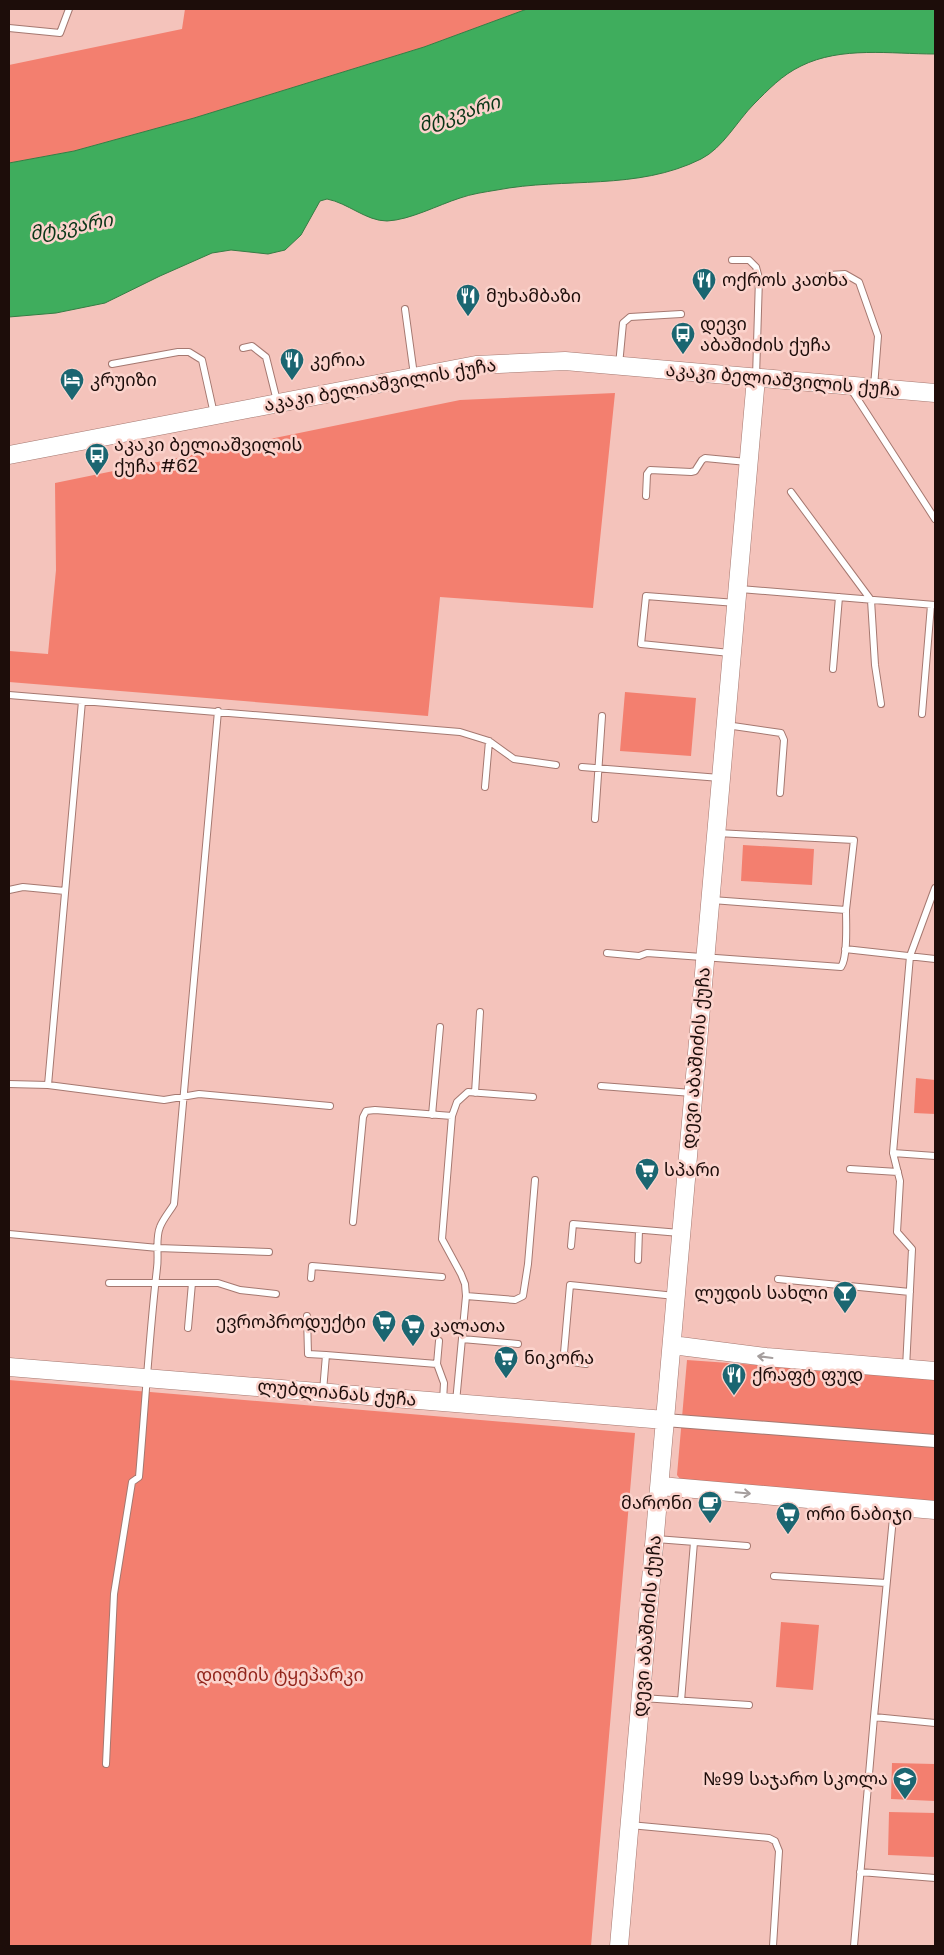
<svg xmlns="http://www.w3.org/2000/svg" width="944" height="1955" font-family="Poppins,'Noto Sans Georgian',sans-serif">
  <rect width="100%" height="100%" fill="#f4c3bb"/>
  <!-- green -->
  <path fill="#f37f6f" d="M185,9H527L424,47L194,118L74,151L9,163V65L182,29Z
    M615,393L593,608L440,597L428,716L9,682V651L48,654L56,570L55,483L460,400Z
    M625,692L696,698L691,756L620,751Z
    M743,845L814,849L812,885L741,881Z
    M916,1078L935,1080V1114L914,1113Z
    M687,1360L935,1378V1502L680,1479L677,1475Z
    M9,1380L635,1433L591,1946H9Z
    M781,1622L819,1625L813,1690L776,1687Z
    M892,1763L935,1764V1801L891,1799Z
    M889,1812L935,1813V1857L888,1855Z"/>
  <!-- water -->
  <path fill="#3fad5d" stroke="#357d44" d="M527,9H935V54C891,54 841,46 801,66C782,75 768,90 754,104C737,121 723,148 701,159C637,191 565,177 497,190C485,192 471,194 460,198C438,205 410,220 387,221C366,221 348,203 327,199L320,201L301,235L285,250L268,254L231,250L212,253L160,276L105,303L56,313L9,317V163L74,151L194,118L424,47Z"/>
  <g fill="none" stroke-linecap="round" stroke-linejoin="round">
    <defs>
      <path id="lane" d="M9,28L60,33L69,9
        M732,260H749L756,267L759,278L756,377
        M829,275L845,274L859,282L878,336L874,387
        M405,309L414,375
        M243,348L252,346L266,357L277,401
        M112,364L178,352H189L202,360L214,414
        M619,365L623,323L630,317L681,314
        M851,389L935,519
        M791,492L871,600L875,665L881,704
        M646,496L647,474L650,470L691,472L695,471L702,460L705,458L747,462
        M740,589L935,605
        M730,653L641,644L646,596L736,603
        M833,669L839,597
        M9,695L460,732L489,741L514,759L556,765
        M922,714L931,605
        M726,725L781,733L784,740L780,793
        M582,767L720,778
        M485,787L489,741
        M595,819L602,716
        M9,890L23,887L65,891
        M712,900L846,910L854,840L717,833
        M845,949L935,959
        M607,953L639,956L647,953L841,967C848,957 846,923 846,910
        M9,1084L48,1085L164,1100L199,1094L330,1106
        M48,1085L82,701
        M601,1086L692,1093
        M475,1093L480,1012
        M432,1115L440,1027
        M452,1116L442,1239L461,1274L465,1284L466,1296L515,1300L523,1296L528,1264L535,1180
        M893,1153L935,1156
        M850,1169L898,1172
        M353,1222L363,1117L366,1111L375,1110L452,1116L457,1102L468,1092L533,1097
        M9,1234L158,1248L269,1252
        M571,1246L573,1224L680,1233
        M638,1260L639,1230
        M311,1278L312,1266L442,1277
        M778,1279L910,1292
        M109,1283H218L240,1290L276,1294
        M307,1316L308,1354L326,1355L323,1391
        M188,1328L192,1283
        M462,1339L518,1344
        M439,1341L437,1364L444,1383L443,1401
        M326,1355L437,1364
        M586,1364L572,1362L564,1353L570,1285L675,1296
        M906,1368L912,1249L897,1232L900,1181L893,1153L910,956L935,888
        M456,1402L466,1296
        M656,1539L747,1546
        M774,1576L886,1583
        M642,1698L749,1705
        M681,1701L694,1542
        M874,1717L894,1507
        M106,1764L114,1594L132,1482L139,1477C145,1407 149,1338 157,1268C159,1255 155,1239 160,1227C163,1219 170,1211 174,1204L218,711
        M630,1825L769,1838L775,1841L779,1851L773,1946
        M860,1872L935,1878
        M854,1946L874,1717L935,1723"/>
      <path id="street" d="M665,1420L935,1441"/>
      <path id="secondary" d="M9,455L476,365L565,361L935,393
        M672,1345L766,1357L935,1371
        M9,1367L665,1420
        M660,1486L935,1510
        M619,1946L756,378"/>
    </defs>
    <!-- lane casing -->
    <use href="#lane" stroke="#a57870" stroke-width="8"/>
    <!-- street casing -->
    <use href="#street" stroke="#a57870" stroke-width="14"/>
    <!-- secondary casing -->
    <use href="#secondary" stroke="#a57870" stroke-width="19"/>
    <!-- lane -->
    <use href="#lane" stroke="#fff" stroke-width="6"/>
    <!-- street -->
    <use href="#street" stroke="#fff" stroke-width="12"/>
    <!-- secondary -->
    <use href="#secondary" stroke="#fff" stroke-width="18"/>
  </g>
  <!-- one-way arrows -->
  <defs><path id="oneway-shaft" d="M-6 0H5M1.5-3L5.5 0L1.5 3" fill="none" stroke-width="1.6" stroke-linecap="round" stroke-linejoin="round" transform="scale(1.25)"/></defs>
  <g stroke="#a59e9d">
    <use href="#oneway-shaft" transform="translate(765 1357) rotate(-173)"/>
    <use href="#oneway-shaft" transform="translate(743 1493) rotate(5)"/>
  </g>
  <!-- icons -->
  <defs>
    <symbol id="restaurant-pin" viewBox="-11 -11 22 30"><path d="M0 17L-7.5 6A9.5 9.5 0 1 1 7.5 6Z" fill="#1b6671" stroke="#fbd3cc"/><path d="M-5-6h1v4h1v-4h1v4h1v-4h1v5L-1.5 .5V6h-2V.5L-5-1ZM5-6V6H3V1.5H1.5Q1.5-4 5-6Z" fill="#fff"/></symbol>
    <symbol id="bus-pin" viewBox="-11 -11 22 30"><path d="M0 17L-7.5 6A9.5 9.5 0 1 1 7.5 6Z" fill="#1b6671" stroke="#fbd3cc"/><path d="M-5-6H5V4H4V6H2V4H-2V6H-4V4H-5ZM-3.5-4V0h7V-4ZM-3.5 1.2v1.5H-2V1.2ZM2 1.2v1.5H3.5V1.2Z" fill="#fff"/></symbol>
    <symbol id="hotel-pin" viewBox="-11 -11 22 30"><path d="M0 17L-7.5 6A9.5 9.5 0 1 1 7.5 6Z" fill="#1b6671" stroke="#fbd3cc"/><path d="M-6-4.5h1.5V1H6V5H4.5V3h-9V5H-6ZM-4 0a1.8 1.8 0 1 1 3.6 0ZM.5 0V-2.5h3Q6-2.5 6 0Z" fill="#fff"/></symbol>
    <symbol id="supermarket-pin" viewBox="-11 -11 22 30"><path d="M0 17L-7.5 6A9.5 9.5 0 1 1 7.5 6Z" fill="#1b6671" stroke="#fbd3cc"/><path d="M-6-5.5h2.5l.6 2H6L4.5 2H-2.5L-4.4-4H-6ZM-1.5 3.2a1.3 1.3 0 1 0 .1 0ZM3 3.2a1.3 1.3 0 1 0 .1 0Z" fill="#fff"/></symbol>
    <symbol id="bar-pin" viewBox="-11 -11 22 30"><path d="M0 17L-7.5 6A9.5 9.5 0 1 1 7.5 6Z" fill="#1b6671" stroke="#fbd3cc"/><path d="M-6-5H6L.8 .8V4.5H3.5V6h-7V4.5H-.8V.8Z" fill="#fff"/></symbol>
    <symbol id="cafe-pin" viewBox="-11 -11 22 30"><path d="M0 17L-7.5 6A9.5 9.5 0 1 1 7.5 6Z" fill="#1b6671" stroke="#fbd3cc"/><path d="M-5.5-4.5H6V0H3Q3 3.5 0 3.5H-2.5Q-5.5 3.5-5.5 0ZM3-3.2v2h1.7v-2ZM-6 4.5H4V6H-6Z" fill="#fff"/></symbol>
    <symbol id="school-pin" viewBox="-11 -11 22 30"><path d="M0 17L-7.5 6A9.5 9.5 0 1 1 7.5 6Z" fill="#1b6671" stroke="#fbd3cc"/><path d="M0-5L7-2L0 1L-7-2ZM-4 1L0 2.5L4 1V4Q0 6-4 4Z" fill="#fff"/></symbol>
  </defs>
  <g fill-rule="evenodd">
    <use href="#restaurant-pin" x="690" y="266" width="28" height="38"/>
    <use href="#restaurant-pin" x="454" y="282" width="28" height="38"/>
    <use href="#bus-pin" x="669" y="320" width="28" height="38"/>
    <use href="#restaurant-pin" x="278" y="346" width="28" height="38"/>
    <use href="#hotel-pin" x="58" y="366" width="28" height="38"/>
    <use href="#bus-pin" x="83" y="441" width="28" height="38"/>
    <use href="#supermarket-pin" x="633" y="1156" width="28" height="38"/>
    <use href="#bar-pin" x="831" y="1279" width="28" height="38"/>
    <use href="#supermarket-pin" x="370" y="1308" width="28" height="38"/>
    <use href="#supermarket-pin" x="399" y="1312" width="28" height="38"/>
    <use href="#supermarket-pin" x="492" y="1344" width="28" height="38"/>
    <use href="#restaurant-pin" x="720" y="1361" width="28" height="38"/>
    <use href="#cafe-pin" x="696" y="1489" width="28" height="38"/>
    <use href="#supermarket-pin" x="774" y="1500" width="28" height="38"/>
    <use href="#school-pin" x="891" y="1765" width="28" height="38"/>
  </g>
  <g text-anchor="middle" stroke-width="5" stroke-linejoin="round" paint-order="stroke">
    <!-- poi labels -->
    <g font-size="18" fill="#1d0d0a" stroke="#fbd3cc" text-anchor="start">
      <text x="722" y="286">ოქროს კათხა</text>
      <text x="486" y="302">მუხამბაზი</text>
      <text x="700" y="330">დევი<tspan x="700" dy="21">აბაშიძის ქუჩა</tspan></text>
      <text x="310" y="366">კერია</text>
      <text x="90" y="386">კრუიზი</text>
      <text x="114" y="451">აკაკი ბელიაშვილის<tspan x="114" dy="21">ქუჩა #62</tspan></text>
      <text x="664" y="1176">სპარი</text>
      <text x="828" y="1299" text-anchor="end">ლუდის სახლი</text>
      <text x="366" y="1328" text-anchor="end">ევროპროდუქტი</text>
      <text x="430" y="1332">კალათა</text>
      <text x="524" y="1364">ნიკორა</text>
      <text x="752" y="1381">ქრაფტ ფუდ</text>
      <text x="692" y="1509" text-anchor="end">მარონი</text>
      <text x="806" y="1520">ორი ნაბიჯი</text>
      <text x="888" y="1785" text-anchor="end">№99 საჯარო სკოლა</text>
    </g>
    <!-- street labels -->
    <g font-size="18" fill="#1d0d0a" stroke="#fbd3cc">
      <text transform="translate(783 380) rotate(5)" y="6">აკაკი ბელიაშვილის ქუჩა</text>
      <text transform="translate(380 385) rotate(-10)" y="6">აკაკი ბელიაშვილის ქუჩა</text>
      <text transform="translate(696 1058) rotate(-85)" y="6">დევი აბაშიძის ქუჩა</text>
      <text transform="translate(337 1393) rotate(5)" y="6">ლუბლიანას ქუჩა</text>
      <text transform="translate(647 1626) rotate(-85)" y="6">დევი აბაშიძის ქუჩა</text>
    </g>
    <!-- park labels -->
    <g font-size="18" fill="#93261c" stroke="#fbd3cc">
      <text x="280" y="1681">დიღმის ტყეპარკი</text>
    </g>
    <!-- water labels -->
    <g font-size="19" font-style="italic" fill="#093617" stroke="#fbd3cc">
      <text transform="translate(459 113) rotate(-17)" y="7">მტკვარი</text>
      <text transform="translate(71 226) rotate(-10)" y="7">მტკვარი</text>
    </g>
  </g>
  <!-- border -->
  <rect width="944" height="1955" fill="none" stroke="#1d0d0a" stroke-width="20"/>
</svg>
